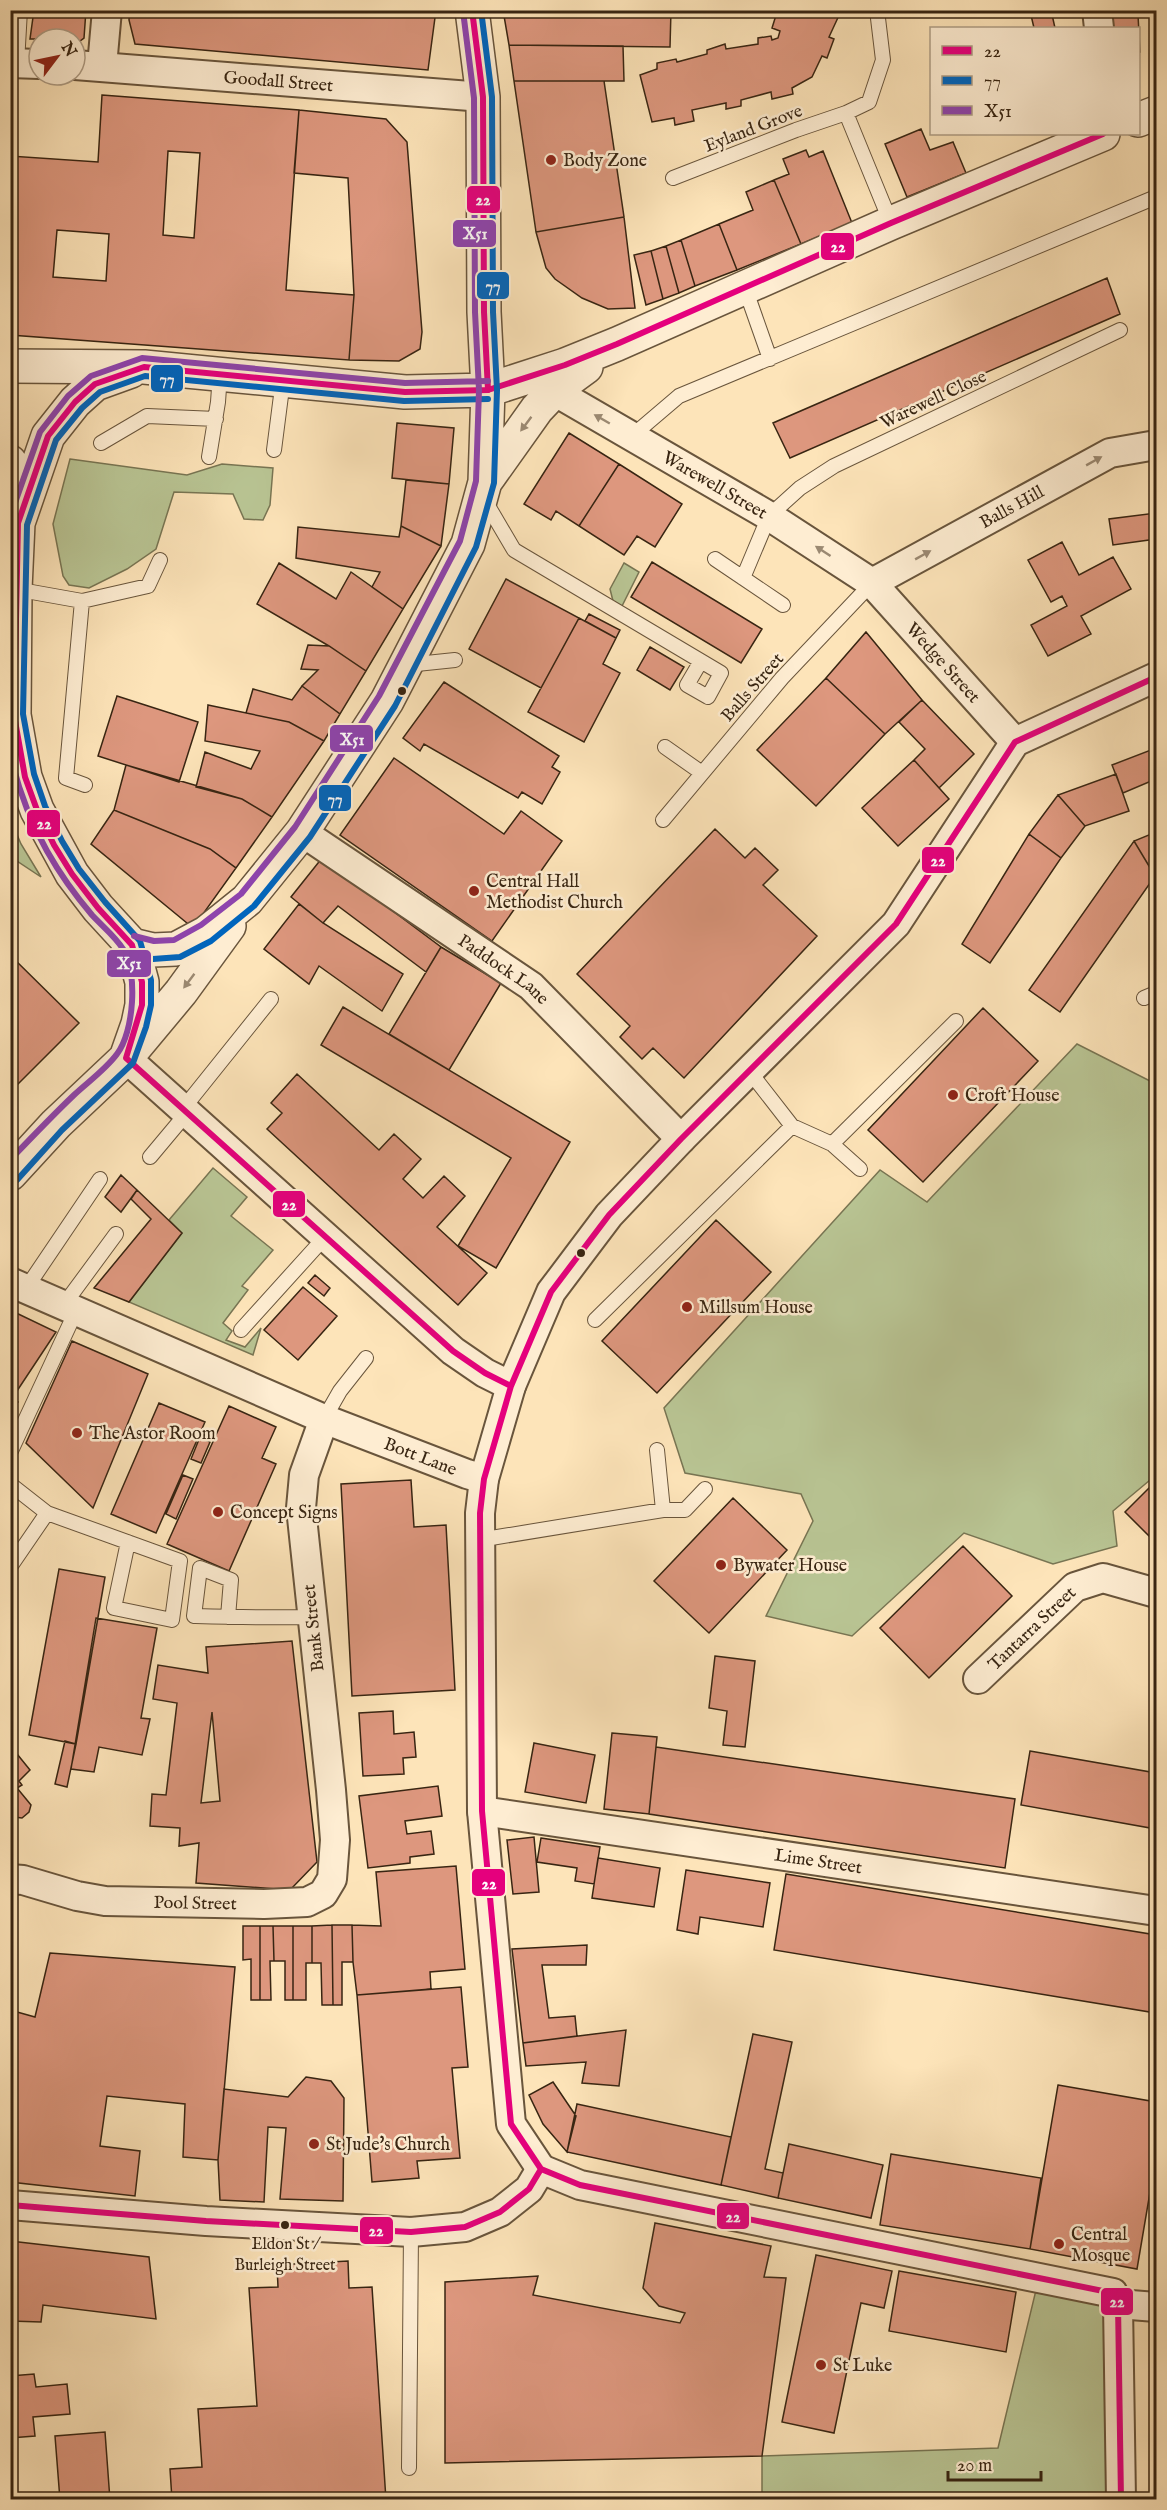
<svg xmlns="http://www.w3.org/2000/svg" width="1167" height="2510" font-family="'IM FELL English',serif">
  <rect width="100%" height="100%" fill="#fde4b9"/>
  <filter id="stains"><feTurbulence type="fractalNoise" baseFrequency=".00333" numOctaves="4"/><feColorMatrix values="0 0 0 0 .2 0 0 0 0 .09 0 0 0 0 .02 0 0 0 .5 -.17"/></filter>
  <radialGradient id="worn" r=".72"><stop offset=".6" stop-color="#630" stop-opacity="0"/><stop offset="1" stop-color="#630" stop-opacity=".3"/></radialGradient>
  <!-- green -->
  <path fill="#b9c594" stroke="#787553" stroke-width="1.5" d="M70,459L187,475L222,464L273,468L270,505L263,520L244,519L233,494L174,492L156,549L127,569L89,588L69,585L63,576L53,524Z
    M624,563L639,572L621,608L613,601L610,589Z
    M10,818L21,844L41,877L11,857Z
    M1077,1044L1156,1084V1475L1113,1511L1117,1546L1053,1564L964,1533L852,1636L766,1616L813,1521L801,1494L685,1473L664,1408L880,1170L927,1202Z
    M213,1168L247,1197L231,1216L273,1250L242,1286L248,1290L223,1323L232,1331L226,1340L245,1347L261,1328L253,1355L129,1302L182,1233L169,1220Z
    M1036,2290L1103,2299L1110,2322L1106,2499L762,2500V2456L998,2448Z"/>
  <!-- building -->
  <path fill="#dd977e" stroke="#382512" stroke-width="1.5" fill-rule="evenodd" d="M34,10H86L84,38L76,44L75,39H30Z
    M130,10H436L428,70L135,44L129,20Z
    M503,10H671L670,47L509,45Z
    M788,10L841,11L829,37L834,39L827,58L822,56L812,77L792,88L793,94L772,99L771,92L741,100V106L726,109V103L692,110L694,121L675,125L674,118L652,122L640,75L657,69V63L676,59L677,62L707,54V50L725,44L726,49L758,44V38L771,36L772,40L778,38L780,31L772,28L777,12L786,15Z
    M1051,10L1055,28H1034L1030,11Z
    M1102,10H1156V15H1138L1140,52H1138V28H1105Z
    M509,45L623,46L624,81H514Z
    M514,81H604L624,217L536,232Z
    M102,95L299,110L286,290L354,295L349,360L10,335V156L98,162ZM168,151L200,153L194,238L163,235ZM57,230L109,234L106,281L53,277Z
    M299,110L386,119L407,142L422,332L420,349L399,361L349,360L354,295L348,178L294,173Z
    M921,129L930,150L953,142L966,173L907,197L885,144Z
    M806,150L809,157L823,151L852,223L801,244L774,180L789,174L783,159Z
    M774,180L801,244L737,270L719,224L753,210L746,192Z
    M624,217L635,308L608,309L582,298L555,279L546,268L536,232Z
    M719,224L737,270L695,286L681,240Z
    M681,240L695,286L679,293L666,246Z
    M666,246L679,293L663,299L651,251Z
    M651,251L663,299L646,305L634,255Z
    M1107,278L1120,314L790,458L773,423Z
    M397,423L454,428L449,484L392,478Z
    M569,433L619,464L579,526L556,511L551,520L524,504Z
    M619,464L682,504L655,547L637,536L624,555L579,526Z
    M406,480L449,484L441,546L401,526Z
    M1156,513V539L1113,545L1109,519Z
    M401,526L441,546L403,609L372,587L380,572L296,558L298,527L399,537Z
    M1062,542L1079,575L1113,557L1131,589L1081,616L1091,634L1048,656L1031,625L1067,606L1062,596L1051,602L1028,560Z
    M652,562L762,629L741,663L631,597Z
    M279,563L336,599L351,572L403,609L366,671L329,646L257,604Z
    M506,579L579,618L541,688L469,649Z
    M589,614L620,630L616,638L585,621Z
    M579,618L616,638L603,664L620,673L584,742L528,712Z
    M866,632L922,700L885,734L826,678Z
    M308,645L329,646L366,671L340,714L302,686L318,670L301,669Z
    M650,647L684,667L670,690L637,670Z
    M826,678L885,734L816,806L757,750Z
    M444,682L559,756L552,767L560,772L542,804L522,792L518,798L424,744L420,751L403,738Z
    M302,686L340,714L324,741L289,722L246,713L253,689L292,700Z
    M117,696L198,722L179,782L98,756Z
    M922,700L974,754L939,788L914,760L925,749L899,722Z
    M208,705L289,722L324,741L272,817L242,799L196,787L205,752L251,769L260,751L205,741Z
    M1156,748V779L1123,793L1112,765Z
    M394,758L504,834L521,811L562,841L492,941L340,835Z
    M914,760L949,799L898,846L862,808Z
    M126,765L242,799L272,817L236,868L210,849L114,810Z
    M1116,774L1129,811L1085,826L1058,795Z
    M1058,795L1085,826L1061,858L1029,834Z
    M114,810L210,849L236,868L193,928L91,844Z
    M715,829L745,858L755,848L778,870L763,885L817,936L684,1078L653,1048L642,1059L620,1037L630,1026L577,974Z
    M1156,832V876H1155L1134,841Z
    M1029,834L1061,858L990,963L962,944Z
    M1134,841L1155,876L1060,1012L1029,990Z
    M322,858L441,947L426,972L338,906L323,923L291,897Z
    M299,904L323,923L403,974L382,1011L319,966L309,984L264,949Z
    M441,947L501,983L449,1070L389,1034Z
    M10,955L79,1023L10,1092Z
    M343,1007L570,1142L496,1268L458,1246L511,1158L321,1045Z
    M983,1008L1038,1061L923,1182L868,1130Z
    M297,1074L379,1150L394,1134L421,1159L403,1179L423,1198L444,1176L465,1196L437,1227L487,1273L458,1305L267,1129L282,1113L271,1103Z
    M121,1175L137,1190L121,1212L105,1197Z
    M137,1190L182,1233L129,1302L94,1288L151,1219L131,1199Z
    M716,1220L771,1272L657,1393L602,1341Z
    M315,1275L330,1288L324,1296L308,1283Z
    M303,1287L337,1316L298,1360L264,1330Z
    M10,1310L56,1332L13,1397L18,1402L10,1410Z
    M72,1341L148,1374L93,1508L26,1443Z
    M159,1403L205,1422L156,1533L111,1514Z
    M229,1406L276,1427L262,1458L276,1464L229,1571L167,1544Z
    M200,1437L210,1442L201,1463L191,1459Z
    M183,1475L193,1479L176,1519L166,1514Z
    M411,1480L414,1527L446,1525L455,1690L352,1696L341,1484Z
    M1156,1481V1543L1125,1512Z
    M733,1498L787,1550L709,1633L654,1581Z
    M963,1546L1012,1596L929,1678L880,1628Z
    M59,1569L105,1577L76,1744L29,1735Z
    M96,1618L157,1628L141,1718L150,1719L142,1755L99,1747L94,1772L71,1769Z
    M292,1641L317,1862L290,1890L196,1883L199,1843L179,1846L180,1828L150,1826L152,1794L166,1795L177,1703L153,1699L158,1665L208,1673L206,1647ZM212,1712L220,1801L201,1803Z
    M715,1656L755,1661L745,1747L723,1745L727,1711L709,1708Z
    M393,1711L394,1734L414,1732L416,1757L403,1758L404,1774L363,1776L359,1713Z
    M612,1733L657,1737L649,1814L604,1809Z
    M65,1741L76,1744L67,1787L55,1784Z
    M534,1743L595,1755L586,1803L525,1792Z
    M656,1747L1015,1799L1005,1868L649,1814Z
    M13,1749L30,1770L19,1781L22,1785L17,1788L31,1805L29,1812L22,1818L14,1817L10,1813V1751Z
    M1030,1751L1156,1773V1829L1021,1805Z
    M438,1786L442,1816L405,1821L407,1834L431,1831L434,1854L410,1857V1863L368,1868L359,1796Z
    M534,1837L539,1892L513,1894L507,1840Z
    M541,1838L600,1847L594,1884L575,1881L577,1868L537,1862Z
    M598,1858L660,1868L654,1907L592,1898Z
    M456,1866L465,1969L430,1972L431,1989L357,1995L353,1962L352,1925L381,1926L376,1872Z
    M686,1870L770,1883L763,1927L700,1917L698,1934L677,1930Z
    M786,1874L1156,1935V2013L774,1950Z
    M332,1925H352L353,1962H342V2005H333Z
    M332,1925L333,2005H322L321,1963H312V1926Z
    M243,1926H260V2000H251V1959L243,1960Z
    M260,1926H273L274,1961H270L271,2000H260Z
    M273,1926H293V2000H285V1961H274Z
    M293,1926H312V1963H306V2000H293Z
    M587,1945L586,1965H542L549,2018L575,2016L577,2036L523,2043L512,1949Z
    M50,1953L235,1967L218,2160L183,2157L185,2104L107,2096L100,2146L140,2151L135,2196L10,2182V2010L35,2017Z
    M461,1987L468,2067L452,2068L460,2158L417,2161L419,2178L372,2182L357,1995Z
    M626,2030L619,2086L582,2083L586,2062L526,2066L523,2043Z
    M753,2034L792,2042L765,2169L783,2173L778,2198L721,2185Z
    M306,2077L331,2081L344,2098L343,2201L280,2199L286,2128L268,2127L264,2202L220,2200L218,2160L224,2089L288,2097Z
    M553,2082L576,2116L567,2152L543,2124L529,2095Z
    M1058,2085L1156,2102V2157L1137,2269L1030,2249Z
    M577,2104L731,2137L721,2185L567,2152Z
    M789,2144L883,2165L871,2218L778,2198Z
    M891,2154L1041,2178L1030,2249L880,2225Z
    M655,2223L771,2246L764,2277L786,2278L762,2456L445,2463V2282L538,2276L533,2295L680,2323L685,2313L659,2306L643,2288Z
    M10,2241L149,2257L156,2319L43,2305L41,2322L10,2321Z
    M816,2255L892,2271L884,2308L861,2303L834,2433L782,2422Z
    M348,2261L349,2288L372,2287L386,2500H172L170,2469L202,2467L198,2409L257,2406L249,2288L278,2287L277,2265Z
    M899,2271L1016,2292L1006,2352L889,2331Z
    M34,2374L36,2387L67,2384L70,2414L33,2417L35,2436L10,2438V2376Z
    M105,2432L110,2500H60L55,2436Z"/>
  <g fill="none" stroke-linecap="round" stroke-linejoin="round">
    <defs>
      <path id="service" d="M17,63L20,10
        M846,113L869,102L883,60L877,10
        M673,178L796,130L846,113L891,223
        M745,288L770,359
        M632,436L679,396L1156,197
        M101,443L147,416L216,419
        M274,450L283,380
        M209,457L218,402L220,374
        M484,499L514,550L721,673L708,697L687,685L701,661
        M715,559L783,605
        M743,578L769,516L800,488L834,466L1120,330
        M15,589L82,601L148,586L160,560
        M82,601L66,778L85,785
        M407,665L455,660
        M665,747L702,773
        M663,820L782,678L872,583
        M1144,998L1156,993
        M750,1072L792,1126L832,1144L860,1169
        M182,1110L271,999
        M832,1144L956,1021
        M150,1157L186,1114
        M25,1290L100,1179
        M63,1306L116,1234
        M595,1320L792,1126
        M241,1330L326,1236
        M324,1419L340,1391L366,1358
        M657,1450L663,1510
        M10,1453L76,1311
        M10,1484L47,1513L10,1567
        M47,1513L180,1561L172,1620L114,1608L128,1542
        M479,1540L663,1510H685L705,1489
        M228,1617L231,1580L200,1568L194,1616C234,1617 273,1618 312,1617
        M409,2468L411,2232"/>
      <g id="minor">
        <path d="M1097,10L1099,28"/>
        <path d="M10,63L39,64"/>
        <path id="s1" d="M75,65L483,97"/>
        <path d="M102,66L107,10"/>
        <path id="s2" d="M556,389L564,397L769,516L872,583L1015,742"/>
        <path id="s3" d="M872,583L1110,453L1156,445"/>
        <path id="s4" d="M302,832L531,986L681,1139"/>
        <path d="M126,1058L453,1351L485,1373L511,1386"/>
        <path id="s5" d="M10,1282L324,1419L467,1474L484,1479"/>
        <path id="s6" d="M978,1679L1075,1587L1103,1578L1156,1593"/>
        <path id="s7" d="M482,1811L1156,1911"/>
        <path id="s8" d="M10,1879L23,1880L77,1896L105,1901L264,1904L307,1902L323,1894L332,1879L335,1840L331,1790L301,1508L304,1475L324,1419"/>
        <path d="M541,2169L511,2124L482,1811L480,1513L484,1479L511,1386L551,1292L609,1215L681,1139L896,924L1015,742L1156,677"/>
        <path d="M541,2169L580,2185L1113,2293L1118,2304L1121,2500"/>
        <path d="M10,2205L206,2221L411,2232L465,2227L500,2212L529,2189L541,2169"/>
        <path d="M1118,2304L1156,2307"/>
      </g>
      <path id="tertiary" d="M1138,120L1156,113
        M10,366L144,367L405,392L488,390L565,365L617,344L891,223L1103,134
        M10,462L17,515
        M485,482L537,409L556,389L586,367
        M132,945L153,950L176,949L206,933L247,900L302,832L387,701L468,544L485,482L488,390L484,312L483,97L472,10
        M126,1058L138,1024L142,1005V982L132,945L98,908L72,874L37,810L25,777L14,715L15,589L18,523L48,436L75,402L95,384L131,371
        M10,1174L56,1124L126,1058L181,992L229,926"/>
    </defs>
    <!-- service casing -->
    <use href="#service" stroke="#69553c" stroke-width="16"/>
    <!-- minor casing -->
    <use href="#minor" stroke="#69553c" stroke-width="32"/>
    <!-- tertiary casing -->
    <use href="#tertiary" stroke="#69553c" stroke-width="36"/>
    <!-- service -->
    <use href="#service" stroke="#feedd2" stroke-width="14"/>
    <!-- minor -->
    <use href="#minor" stroke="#feedd2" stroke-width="28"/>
    <!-- tertiary -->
    <use href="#tertiary" stroke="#feedd2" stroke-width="33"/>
    <defs>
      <path id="bus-1" d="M472,10L483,97L484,312L488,390
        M511,1386L485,1373L453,1351L126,1058L142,1005V982L132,945L98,908L72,874L54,845L37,810L25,777L14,715L18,523L48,436L75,402L95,384L144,367L405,392L488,390L565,365L617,344L891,223L1103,134
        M541,2169L511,2124L482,1811L480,1513L484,1479L511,1386L551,1292L609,1215L681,1139L896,924L1015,742L1156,677
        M541,2169L580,2185L1113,2293L1118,2304L1121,2500
        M10,2205L206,2221L411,2232L465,2227L500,2212L529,2189L541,2169"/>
      <path id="bus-2" d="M130,954L153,959L180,957L211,941L254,906L310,837L395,706L476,547L494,483L497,390L493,312L492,97L481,10
        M17,1180L62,1130L133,1063L146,1027L151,1005V980L140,941L105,902L79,869L62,841L45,806L34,774L23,714L27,525L56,440L82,408L100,392L145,376L404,401L488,399"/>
      <path id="bus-3" d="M10,517L40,432L68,396L91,376L142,358L405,383L488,381
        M10,754C18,788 30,821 47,851C60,874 75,895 92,915C102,926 115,936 123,949C138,972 134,1032 117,1054C106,1069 88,1082 74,1095C52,1116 31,1138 10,1160
        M134,936L154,941L174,940L201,925L241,894L295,827L379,696L460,541L476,481L479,390L475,312L474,98L463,11"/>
    </defs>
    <!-- bus-1 casing -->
    <use href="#bus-1" stroke="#feedd2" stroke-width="10"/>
    <!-- bus-2 casing -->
    <use href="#bus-2" stroke="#feedd2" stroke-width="10"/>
    <!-- bus-3 casing -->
    <use href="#bus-3" stroke="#feedd2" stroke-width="10"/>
    <!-- bus-1 -->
    <use href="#bus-1" stroke="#e5007d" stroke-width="6"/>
    <!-- bus-2 -->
    <use href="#bus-2" stroke="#0065bd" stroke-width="6"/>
    <!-- bus-3 -->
    <use href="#bus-3" stroke="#8e44ad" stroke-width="6"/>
  </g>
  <!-- one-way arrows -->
  <defs><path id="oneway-solid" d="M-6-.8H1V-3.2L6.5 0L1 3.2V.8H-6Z" transform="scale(1.5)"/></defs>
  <g fill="#9b8972">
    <use href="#oneway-solid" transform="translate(602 419) rotate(-150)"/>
    <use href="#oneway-solid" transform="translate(526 424) rotate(127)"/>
    <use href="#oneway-solid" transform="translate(1094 461) rotate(-29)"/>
    <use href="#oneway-solid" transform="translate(823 551) rotate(-147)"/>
    <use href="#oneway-solid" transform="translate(923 555) rotate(-29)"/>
    <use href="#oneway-solid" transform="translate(189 981) rotate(127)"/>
  </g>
  <!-- markers -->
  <g fill="#8f2418" stroke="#feedd2" stroke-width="2">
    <circle cx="551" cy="160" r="6"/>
    <circle cx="474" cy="891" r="6"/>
    <circle cx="953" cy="1095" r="6"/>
    <circle cx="687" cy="1307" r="6"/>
    <circle cx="77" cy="1433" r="6"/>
    <circle cx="218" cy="1512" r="6"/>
    <circle cx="721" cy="1565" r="6"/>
    <circle cx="314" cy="2144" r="6"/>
    <circle cx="1059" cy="2244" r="6"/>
    <circle cx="821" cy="2365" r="6"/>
  </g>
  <g fill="#382512" stroke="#feedd2" stroke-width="2">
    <circle cx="402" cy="691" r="5"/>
    <circle cx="581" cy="1253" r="5"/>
    <circle cx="285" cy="2225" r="5"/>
  </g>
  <g text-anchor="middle" stroke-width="5" stroke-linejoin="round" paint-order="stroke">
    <!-- bus labels -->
    <g font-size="16" fill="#382512" stroke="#feedd2">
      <text x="285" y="2249">Eldon St /<tspan x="285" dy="21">Burleigh Street</tspan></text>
    </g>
    <!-- street labels -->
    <g font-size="18" fill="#382512" stroke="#feedd2">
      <text dy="6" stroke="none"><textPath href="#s1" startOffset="204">Goodall Street</textPath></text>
      <text transform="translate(753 128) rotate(-21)" y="6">Eyland Grove</text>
      <text transform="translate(933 399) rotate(-25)" y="6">Warewell Close</text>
      <text dy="6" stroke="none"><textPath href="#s2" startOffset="186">Warewell Street</textPath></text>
      <text dy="6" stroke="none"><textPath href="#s3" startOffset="159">Balls Hill</textPath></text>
      <text dy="6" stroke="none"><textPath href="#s2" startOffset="478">Wedge Street</textPath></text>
      <text transform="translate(752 687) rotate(-49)" y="6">Balls Street</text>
      <text dy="6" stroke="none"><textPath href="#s4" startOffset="244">Paddock Lane</textPath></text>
      <text dy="6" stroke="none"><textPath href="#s5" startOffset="446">Bott Lane</textPath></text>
      <text transform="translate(313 1628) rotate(-96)" y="6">Bank Street</text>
      <text dy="6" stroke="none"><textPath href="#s6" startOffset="74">Tantarra Street</textPath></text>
      <text dy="6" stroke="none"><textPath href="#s7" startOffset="340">Lime Street</textPath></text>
      <text dy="6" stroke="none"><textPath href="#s8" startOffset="188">Pool Street</textPath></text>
    </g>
    <!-- poi labels -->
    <g font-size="18" fill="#382512" stroke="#feedd2" text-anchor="start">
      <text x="563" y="166">Body Zone</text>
      <text x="486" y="887">Central Hall<tspan x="486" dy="21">Methodist Church</tspan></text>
      <text x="965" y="1101">Croft House</text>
      <text x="699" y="1313">Millsum House</text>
      <text x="89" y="1439">The Astor Room</text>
      <text x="230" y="1518">Concept Signs</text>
      <text x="733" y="1571">Bywater House</text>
      <text x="326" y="2150">St Jude's Church</text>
      <text x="1071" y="2240">Central<tspan x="1071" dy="21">Mosque</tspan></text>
      <text x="833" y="2371">St Luke</text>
    </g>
  </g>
  <g stroke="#feedd2" stroke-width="2">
    <rect x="466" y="185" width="35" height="29" rx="6" fill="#e5007d"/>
    <rect x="452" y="219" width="45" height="29" rx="6" fill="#8e44ad"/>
    <rect x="820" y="232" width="35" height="29" rx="6" fill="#e5007d"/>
    <rect x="476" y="271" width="34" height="29" rx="6" fill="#0065bd"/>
    <rect x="150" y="364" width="34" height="29" rx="6" fill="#0065bd"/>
    <rect x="329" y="724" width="45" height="29" rx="6" fill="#8e44ad"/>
    <rect x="318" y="784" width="34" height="28" rx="6" fill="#0065bd"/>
    <rect x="26" y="809" width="35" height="29" rx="6" fill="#e5007d"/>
    <rect x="921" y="846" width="34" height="28" rx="6" fill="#e5007d"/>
    <rect x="106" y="949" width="46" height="29" rx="6" fill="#8e44ad"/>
    <rect x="272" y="1190" width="34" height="28" rx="6" fill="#e5007d"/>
    <rect x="471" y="1868" width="35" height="29" rx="6" fill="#e5007d"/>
    <rect x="716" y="2202" width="34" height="28" rx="6" fill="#e5007d"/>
    <rect x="359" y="2216" width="35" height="29" rx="6" fill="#e5007d"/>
    <rect x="1100" y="2287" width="34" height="29" rx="6" fill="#e5007d"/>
  </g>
  <g font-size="16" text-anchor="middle" font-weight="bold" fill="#fff">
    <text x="483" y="205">22</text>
    <text x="475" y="239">X51</text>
    <text x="838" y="252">22</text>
    <text x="493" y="291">77</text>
    <text x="167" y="384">77</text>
    <text x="352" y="745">X51</text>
    <text x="335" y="804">77</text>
    <text x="44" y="829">22</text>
    <text x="938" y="866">22</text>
    <text x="129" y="969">X51</text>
    <text x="289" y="1210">22</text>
    <text x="489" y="1889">22</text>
    <text x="733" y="2222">22</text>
    <text x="376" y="2236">22</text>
    <text x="1117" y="2307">22</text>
  </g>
  <!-- margin -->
  <rect width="1167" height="2510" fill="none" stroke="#fde4b9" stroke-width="36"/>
  <rect x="12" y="12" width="1143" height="2486" fill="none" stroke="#382512" stroke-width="3"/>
  <rect x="18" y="18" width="1131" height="2474" fill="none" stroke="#382512" stroke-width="1.5"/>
  <!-- legend -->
  <rect x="930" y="27" width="210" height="108" fill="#feedd2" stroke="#af9d85" stroke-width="1.5"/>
  <rect x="942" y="46" width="30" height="9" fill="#e5007d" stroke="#af9d85" stroke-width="1.5"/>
  <text x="984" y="57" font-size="18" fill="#382512">22</text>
  <rect x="942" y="76" width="30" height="9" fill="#0065bd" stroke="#af9d85" stroke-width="1.5"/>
  <text x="984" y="87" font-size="18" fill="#382512">77</text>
  <rect x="942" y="106" width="30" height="9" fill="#8e44ad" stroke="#af9d85" stroke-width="1.5"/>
  <text x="984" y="117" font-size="18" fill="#382512">X51</text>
  <!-- north arrow -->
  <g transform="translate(57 57) rotate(58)"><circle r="28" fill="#feedd2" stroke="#af9d85" stroke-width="1.5"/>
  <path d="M0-4.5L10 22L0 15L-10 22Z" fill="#8f2418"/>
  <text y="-9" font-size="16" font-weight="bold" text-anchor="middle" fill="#382512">N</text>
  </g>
  <!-- scale -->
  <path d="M948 2471v9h93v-9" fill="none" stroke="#382512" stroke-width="3"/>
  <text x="957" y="2471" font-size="18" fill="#382512" stroke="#feedd2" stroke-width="4.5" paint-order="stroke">20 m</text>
  <rect width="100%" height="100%" filter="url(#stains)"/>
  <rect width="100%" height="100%" fill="url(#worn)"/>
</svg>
